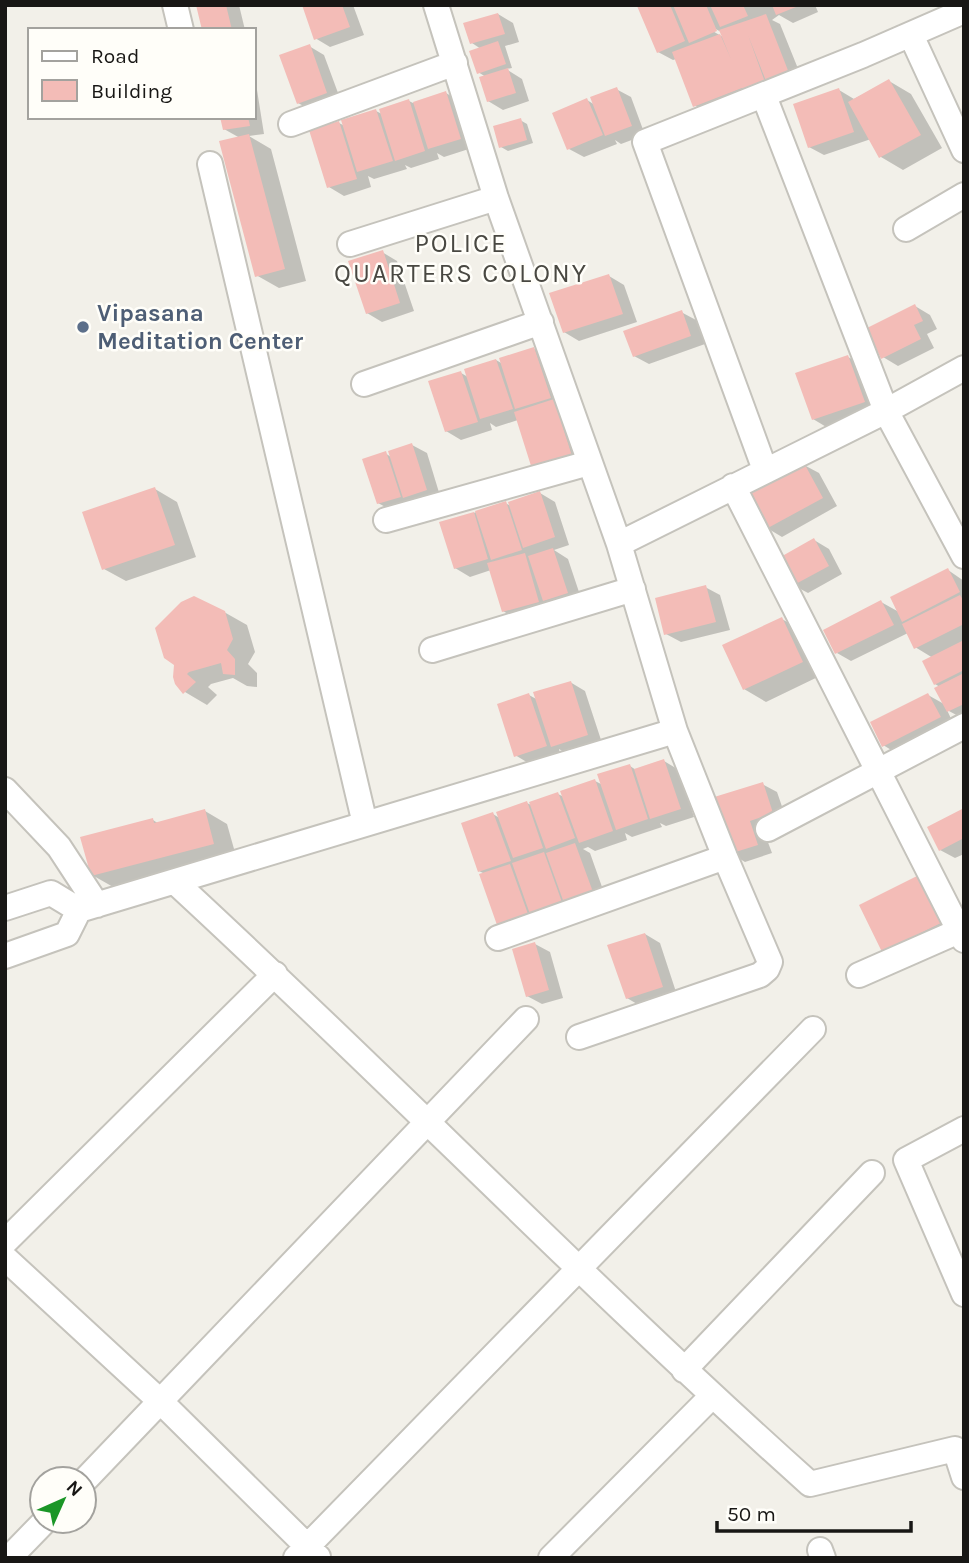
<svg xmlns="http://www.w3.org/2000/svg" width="969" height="1563" font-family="Karla,sans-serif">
  <rect width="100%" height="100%" fill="#f2f0e9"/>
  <!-- shadow -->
  <path fill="#0003" fill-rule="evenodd" d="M198,5H239L245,30H204Z
    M304,5H353L364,35L330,47L315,38Z
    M645,5H815L818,12L793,23L779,15L772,20L780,24L803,81L709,114L694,105L676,59L673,60L658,52ZM710,26L723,33V37L709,29Z
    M498,14L513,23L519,42L505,46L512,68L506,69L522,79L529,101L503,110L488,101L486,77L478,72L481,49L472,43Z
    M309,46L324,55L341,101L313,111L298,103Z
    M254,71L264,134L249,136L271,149L306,281L279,288L256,275L240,138L224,129L222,117H254Z
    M889,81L911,94L942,148L903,170L881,157L871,139L824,155L809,147L839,90L854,99Z
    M616,89L631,97L645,135L621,144L615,140L617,144L584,157L569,149L587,100L595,105Z
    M446,93L461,102L475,147L444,157L437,153L439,159L411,168L405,165L407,169L374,179L368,176L371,187L344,196L329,187L339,123L345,126L376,111L382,114L409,101L413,103Z
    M520,120L527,124L533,143L508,151L501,147Z
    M382,252L397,261L414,311L382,322L367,313Z
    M609,276L624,285L637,322L579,341L564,332Z
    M915,306L930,315L937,329L927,334L934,348L898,366L883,357Z
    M681,312L696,320L705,344L649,364L634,356Z
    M534,349L549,357L586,464L548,476L518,420L496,427L490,423L492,430L461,440L446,431L461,373L468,377L496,360L503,364Z
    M848,357L863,365L879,410L828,428L813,419Z
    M412,445L427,453L441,499L393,511L378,503L385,453L391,457Z
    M804,465L819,473L837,506L782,537L767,528Z
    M155,489L177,502L196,557L126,581L104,569Z
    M540,493L555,502L569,545L554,550L568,559L582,601L518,620L503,611L491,570L470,577L455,568L442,523L505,503L511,506Z
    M814,540L829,549L842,574L808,593L793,585Z
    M948,570L964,581V719L947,710L954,725L898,754L883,745L928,695L944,704L940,687L935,684L933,658L915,647L908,633L851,661L837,653L881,602L899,612Z
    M705,587L720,595L730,630L681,642L666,634Z
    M224,612L247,625L255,652L248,664L257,673V687L247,686L233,678L211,684L208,687L217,695L207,705L185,692L177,683Z
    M782,619L804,632L824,674L766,702L744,689Z
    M570,682L585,691L602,743L567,754L559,749L560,754L530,764L515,755L529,695L538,700Z
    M664,761L679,770L694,817L666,826L660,823L662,827L632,837L625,833L627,840L595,851L588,847L583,849L590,853L607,901L513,932L498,924L485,874L479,871L493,814L501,819L527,803L533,806L558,794L564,797L595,781L603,785L630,766L636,770Z
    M762,784L777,792L787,821L763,829L772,853L745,862L730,853Z
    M964,810V854L955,858L940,850Z
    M205,811L227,824L236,856L115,888L92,875L153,820L159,824Z
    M919,877L964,933L884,951Z
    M645,934L660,943L677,995L642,1007L627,998Z
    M535,944L550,952L563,998L542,1004L527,996Z"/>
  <!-- building -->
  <path fill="#f3bcb7" d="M196,5H226L232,30H202Z
    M302,5H342L350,27L314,40Z
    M640,5H670L685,41L657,53L637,6Z
    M673,5H706L717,31L689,43Z
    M710,5H743L748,16L720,27Z
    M772,5H801L776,15Z
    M498,13L505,34L470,44L463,23Z
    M766,14L789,73L766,81L748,35L765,82L743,91L742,88L693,107L672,52L720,34L731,59L719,30Z
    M498,41L506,64L477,74L469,51Z
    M310,44L327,93L297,104L279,55Z
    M508,68L516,93L487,102L479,77Z
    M889,79L921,135L879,158L848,102Z
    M617,87L632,126L605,136L590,97Z
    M839,88L854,132L808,148L793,104Z
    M446,91L461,139L428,149L413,102Z
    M587,98L603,135L567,150L552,113Z
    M409,99L425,151L395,161L379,109Z
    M376,109L393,161L357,172L341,120Z
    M220,117H248L250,126L223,130Z
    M521,118L527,140L499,148L493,126Z
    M339,121L357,179L327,188L309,130Z
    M249,134L285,269L255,277L219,141Z
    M383,250L400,303L366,314L348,261Z
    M609,274L623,314L563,333L549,293Z
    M915,304L923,321L914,325L921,339L881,359L867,328Z
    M682,310L691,336L633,357L623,331Z
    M534,347L551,398L515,409L499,358Z
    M848,355L865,402L812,420L795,373Z
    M496,359L513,409L480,419L464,369Z
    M461,371L478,422L445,432L428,381Z
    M554,399L572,456L532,469L514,412Z
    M412,443L427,490L403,498L388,451Z
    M386,451L401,497L377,504L362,459Z
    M804,463L823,498L766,529L747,495Z
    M155,487L175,545L102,570L82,512Z
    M540,491L555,537L523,548L508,502Z
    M506,501L522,550L491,560L475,511Z
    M474,512L488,559L454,569L439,522Z
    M814,538L829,566L792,586L777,559Z
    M553,548L568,593L543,601L528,556Z
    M525,553L539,602L502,612L487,563Z
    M948,568L960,592L902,622L890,597Z
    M706,585L716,622L664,635L655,598Z
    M960,595L964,602V624L914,649L902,624Z
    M194,596L225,611L233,639L227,650L235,659V675L223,674L221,663L189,672L187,674L196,682L183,694L175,684L173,677L174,665L164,658L155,628L181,602Z
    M881,600L894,625L835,654L823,630Z
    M782,617L803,662L743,690L722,645Z
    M964,640V670L934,685L922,661Z
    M964,673V704L947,712L934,688Z
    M571,681L588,735L551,747L533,692Z
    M529,693L547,746L514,757L497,704Z
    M928,693L941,717L882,747L870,722Z
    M664,759L681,809L650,819L634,769Z
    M630,764L648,819L616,830L597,774Z
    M595,779L613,831L579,843L560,791Z
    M763,782L773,813L750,821L758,845L729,854L711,798Z
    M558,792L575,838L546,849L529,802Z
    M527,801L543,848L513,858L496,812Z
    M964,808V838L939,851L927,827Z
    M205,809L214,844L91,876L80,837L153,818L154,823Z
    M493,812L511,861L478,872L461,823Z
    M575,843L593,892L564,903L546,853Z
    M544,852L563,905L531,917L512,863Z
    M510,864L528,914L497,925L479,874Z
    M919,875L943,922L882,952L859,905Z
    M645,933L663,987L626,999L607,945Z
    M535,942L549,990L526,997L512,949Z"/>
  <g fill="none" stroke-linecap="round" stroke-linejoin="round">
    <defs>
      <path id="minor" d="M175,5L181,30
        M436,5L496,198L619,544L675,731L725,857L770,962L767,969L760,975L579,1037
        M911,35L964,150
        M764,96L886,411L964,556
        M291,124L455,63
        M210,164L365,824
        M906,229L964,195
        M350,244L496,198
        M364,384L541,322
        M765,470L645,142L863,55L964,11
        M733,486L964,940
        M386,520L589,463
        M619,544L886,411L964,368
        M432,650L633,589
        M5,790L59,847L97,905
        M768,829L964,726
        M175,882C390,1080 593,1290 810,1484L955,1449L964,1477
        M5,908L51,893L79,910
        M498,938L725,857
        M5,956L67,934L79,910L675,731
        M859,975L959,931
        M964,1129L906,1160L964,1294
        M5,1242L275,974
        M5,1258L161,1402L318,1557
        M684,1370L872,1173
        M84,1481L526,1019
        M820,1550L823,1558
        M9,1558L45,1521
        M296,1558L813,1029
        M551,1558L712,1396"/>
    </defs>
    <!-- minor casing -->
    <use href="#minor" stroke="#c5c3bc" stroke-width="28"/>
    <!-- minor -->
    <use href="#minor" stroke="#fff" stroke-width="24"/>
  </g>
  <!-- markers -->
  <circle fill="#5c6f8a" stroke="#fffef9" stroke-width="2.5" cx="83" cy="327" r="7"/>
  <g text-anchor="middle" stroke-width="5" stroke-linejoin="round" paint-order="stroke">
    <!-- service labels -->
    <g font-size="24" font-weight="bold" fill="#4e5e75" stroke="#fffef9" text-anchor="start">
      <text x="97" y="321">Vipasana<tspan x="97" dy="28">Meditation Center</tspan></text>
    </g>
    <!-- neighbourhood labels -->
    <g font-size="26" letter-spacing="2" fill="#494842" stroke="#fffef9">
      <text x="461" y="252">POLICE<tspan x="461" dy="30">QUARTERS COLONY</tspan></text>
    </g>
  </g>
  <!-- border -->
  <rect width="969" height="1563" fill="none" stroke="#181715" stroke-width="14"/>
  <!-- legend -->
  <rect x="28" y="28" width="228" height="91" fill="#fffef9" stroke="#a3a29e" stroke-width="2"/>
  <rect x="42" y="51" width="35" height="10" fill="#ffffff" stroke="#a3a29e" stroke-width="2"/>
  <text x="91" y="63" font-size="21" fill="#181715">Road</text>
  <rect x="42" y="80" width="35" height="21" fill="#f3bcb7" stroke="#a3a29e" stroke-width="2"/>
  <text x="91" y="98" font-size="21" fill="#181715">Building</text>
  <!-- north arrow -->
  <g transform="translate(63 1500) rotate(45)"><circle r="33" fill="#fffef9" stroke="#a3a29e" stroke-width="2"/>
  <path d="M0-5L12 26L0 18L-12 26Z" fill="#1b9627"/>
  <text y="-10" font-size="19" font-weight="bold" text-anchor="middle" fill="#181715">N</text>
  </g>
  <!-- scale -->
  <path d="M717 1521v10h194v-10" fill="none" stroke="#181715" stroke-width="3.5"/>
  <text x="727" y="1521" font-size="21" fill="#181715" stroke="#fffef9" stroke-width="5" paint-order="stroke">50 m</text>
</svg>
